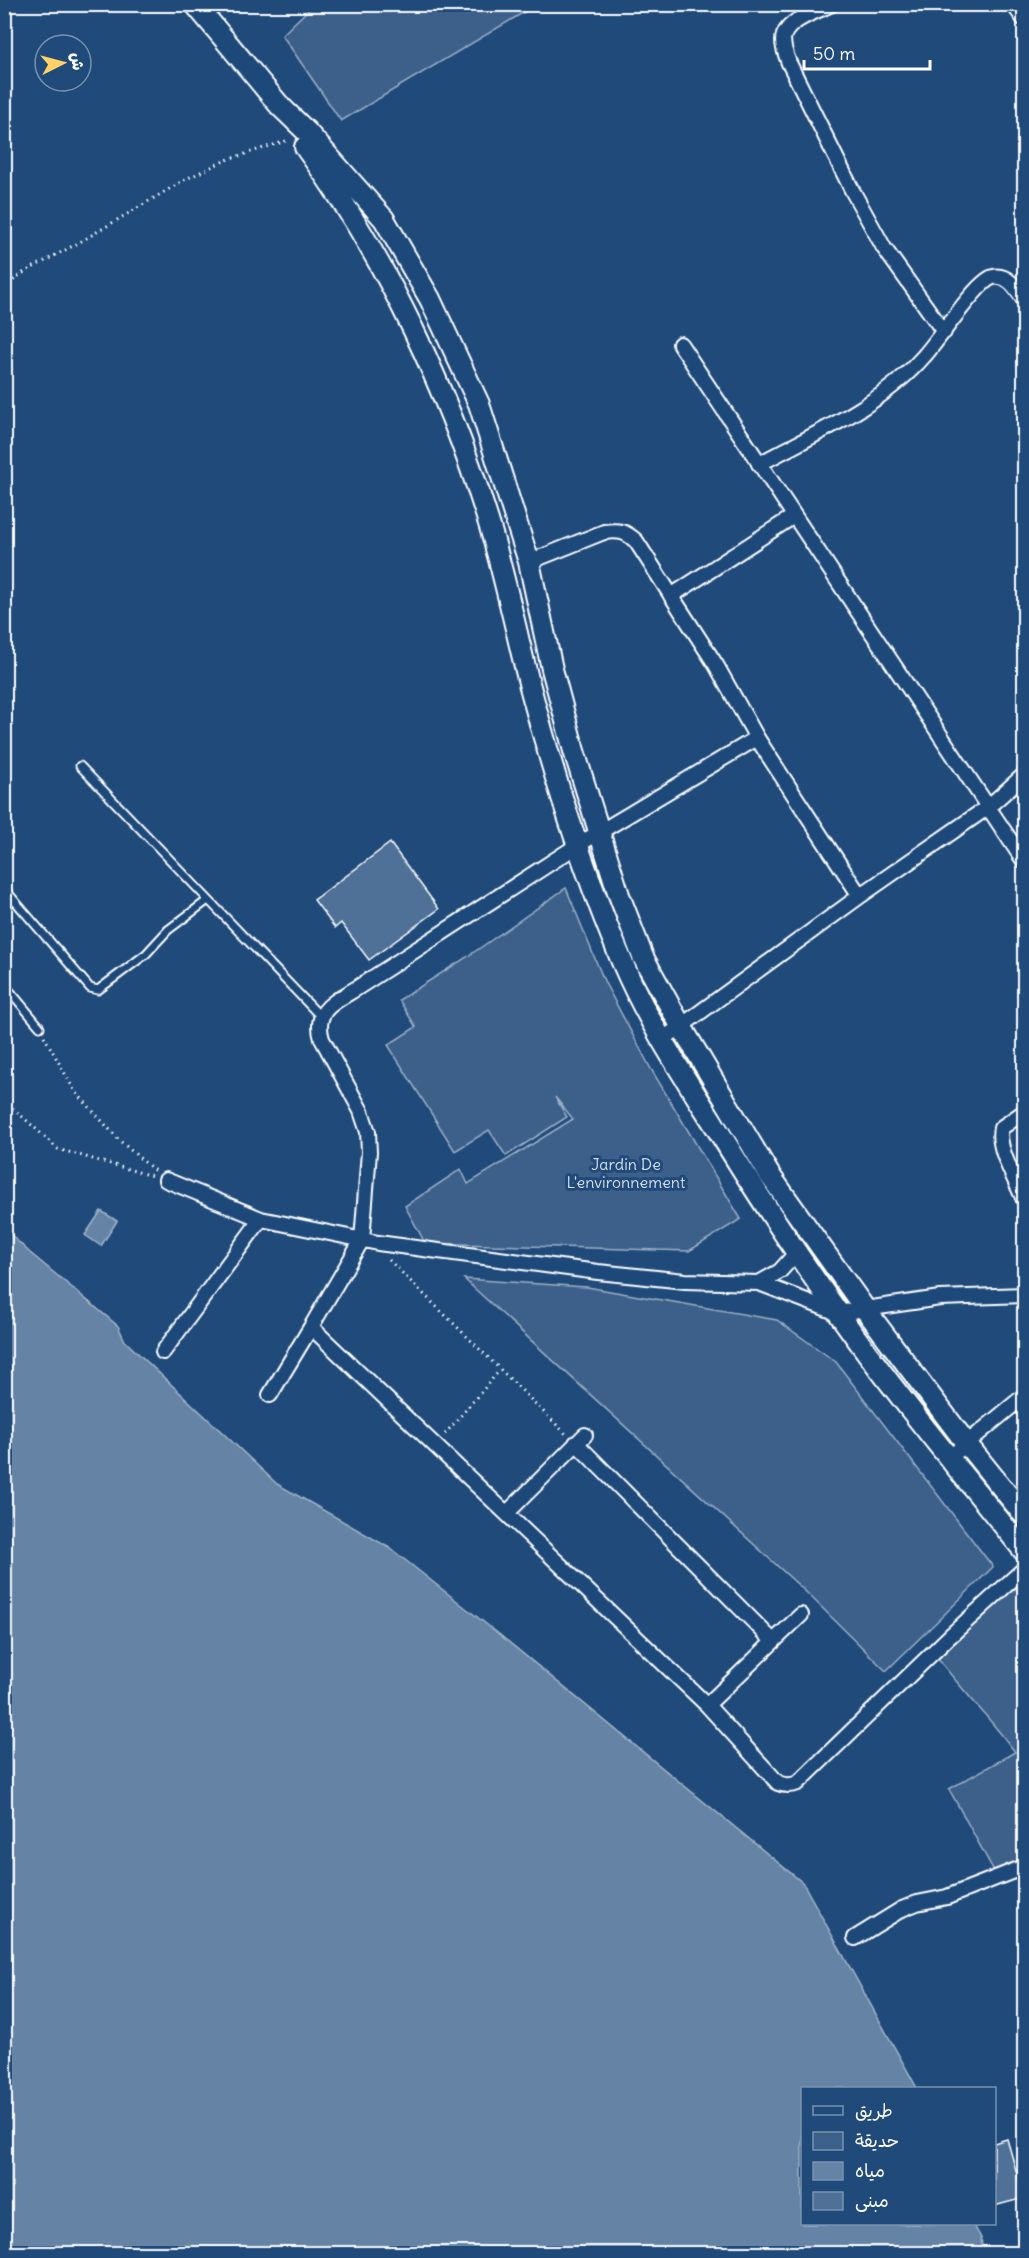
<svg xmlns="http://www.w3.org/2000/svg" width="1029" height="2258" font-family="Delius,'Playpen Sans Arabic',sans-serif">
  <rect width="100%" height="100%" fill="#1f4a7a"/>
  <filter id="ink" filterUnits="userSpaceOnUse"><feTurbulence type="fractalNoise" baseFrequency=".0167" numOctaves="2"/><feDisplacementMap in="SourceGraphic" scale="12" xChannelSelector="R" yChannelSelector="G"/><feConvolveMatrix kernelMatrix="1 2 1 2 8 2 1 2 1" color-interpolation-filters="sRGB"/></filter>
  <g filter="url(#ink)">
    <!-- green -->
    <path fill="#3c618b" stroke="#9eb0c5" stroke-width="1.5" d="M314,4H536V5L341,121L282,35Z
      M566,888L605,983L651,1069L741,1219L689,1251L425,1243L405,1206L461,1169L468,1184L573,1119L555,1097L567,1117L506,1156L489,1130L455,1151L388,1045L416,1027L399,1000L467,957Z
      M464,1279L587,1287L777,1320L836,1362L993,1567L886,1671L807,1593Z
      M1014,1586L1024,1600V1860L994,1871L949,1789L1015,1752C991,1719 963,1691 938,1659Z"/>
    <!-- water -->
    <path fill="#6583a4" stroke="#a3b5c8" stroke-width="1.5" d="M101,1211L117,1221L101,1246L85,1235Z
      M4,1228L29,1252L118,1326L125,1341L277,1484L390,1548L500,1635L803,1883L917,2088H802V2224H973L981,2238L983,2253H5Z"/>
    <!-- building -->
    <path fill="#507197" stroke="#fff" stroke-width="1.5" d="M390,843L439,909L369,960L341,923L335,928L314,900Z
      M1007,2139L1024,2198L994,2206V2143Z"/>
    <g fill="none" stroke-linecap="round" stroke-linejoin="round">
      <defs>
        <path id="service" d="M80,766L320,1016
          M4,888L14,900
          M4,906L14,900L90,988L98,990L146,954L168,930L208,900
          M4,984L40,1027"/>
        <path id="minor" d="M832,4C818,11 790,19 784,35C781,44 786,55 789,63L853,192L884,248L944,332
          M1013,4L1024,19
          M680,344L1024,861
          M759,464C816,433 881,406 924,356C938,341 977,281 993,277C1008,274 1017,289 1024,300
          M529,562L604,532C619,530 625,531 636,541L716,665L757,738L860,896
          M671,596L794,516
          M757,738L578,845L357,988C335,1002 313,1009 322,1039L361,1111L368,1132L369,1152L362,1240L311,1327L707,1705L778,1783C786,1786 791,1786 798,1783L950,1636L1024,1569
          M662,1040L860,896L988,807L1024,775
          M1024,1112L1001,1128C996,1148 1016,1180 1024,1200
          M166,1180L261,1219L378,1243L598,1272L685,1281L759,1283L838,1313L940,1298L1024,1295
          M759,1283L780,1271L797,1252
          M163,1352L261,1219
          M270,1395L311,1327
          M576,1443L773,1641
          M949,1458L1024,1396
          M507,1513L585,1435
          M707,1705L801,1615
          M855,1938L902,1909L917,1903L947,1897L1024,1867"/>
        <path id="secondary" d="M195,4L280,106L307,132L384,219L430,299L479,404L529,562L552,669L574,751L619,895L643,957L681,1026L769,1174L865,1309L966,1443L1024,1515
          M305,147C387,259 450,395 490,527C505,578 516,631 529,683C554,778 584,873 623,964C647,1020 681,1072 714,1124C753,1188 794,1250 837,1311C895,1394 961,1472 1024,1551"/>
      </defs>
      <!-- service casing -->
      <use href="#service" stroke="#fff" stroke-width="11"/>
      <!-- minor casing -->
      <use href="#minor" stroke="#fff" stroke-width="18"/>
      <!-- secondary casing -->
      <use href="#secondary" stroke="#fff" stroke-width="24"/>
      <!-- path -->
      <path stroke="#fff" stroke-width="3" stroke-dasharray="1.5 4.5" stroke-linecap="butt" d="M4,288L21,274L80,242L186,179L226,160L289,140
        M44,1036L74,1090L120,1141L155,1171
        M4,1100L58,1149L152,1176
        M389,1260L566,1434
        M445,1434L500,1370"/>
      <!-- service -->
      <use href="#service" stroke="#1f4a7a" stroke-width="7"/>
      <!-- minor -->
      <use href="#minor" stroke="#1f4a7a" stroke-width="14"/>
      <!-- secondary -->
      <use href="#secondary" stroke="#1f4a7a" stroke-width="20"/>
    </g>
  </g>
  <g text-anchor="middle" stroke-width="6" stroke-linejoin="round" paint-order="stroke">
    <!-- park labels -->
    <g font-size="16" fill="#d8dfe8" stroke="#1f4a7a">
      <text x="626" y="1170">Jardin De<tspan x="626" dy="18">L'environnement</tspan></text>
    </g>
  </g>
  <!-- margin -->
  <rect width="1029" height="2258" fill="none" stroke="#1f4a7a" stroke-width="24"/>
  <rect x="12" y="12" width="1005" height="2234" fill="none" stroke="#fff" stroke-width="2" filter="url(#ink)"/>
  <!-- legend -->
  <rect x="801" y="2087" width="195" height="138" fill="#1f4a7a" stroke="#7992af" stroke-width="1.5"/>
  <rect x="813" y="2106" width="30" height="9" fill="#1f4a7a" stroke="#7992af" stroke-width="1.5"/>
  <text x="855" y="2117" font-size="18" fill="#ffffff">طريق</text>
  <rect x="813" y="2132" width="30" height="18" fill="#3c618b" stroke="#7992af" stroke-width="1.5"/>
  <text x="855" y="2147" font-size="18" fill="#ffffff">حديقة</text>
  <rect x="813" y="2162" width="30" height="18" fill="#6583a4" stroke="#7992af" stroke-width="1.5"/>
  <text x="855" y="2177" font-size="18" fill="#ffffff">مياه</text>
  <rect x="813" y="2192" width="30" height="18" fill="#507197" stroke="#7992af" stroke-width="1.5"/>
  <text x="855" y="2207" font-size="18" fill="#ffffff">مبنى</text>
  <!-- north arrow -->
  <g transform="translate(63 63) rotate(84)"><circle r="28" fill="#1f4a7a" stroke="#7992af" stroke-width="1.5"/>
  <path d="M0-4.5L10 22L0 15L-10 22Z" fill="#ffd166"/>
  <text y="-9" font-size="16" font-weight="bold" text-anchor="middle" fill="#ffffff">ش</text>
  </g>
  <!-- scale -->
  <path d="M804 60v9h126v-9" fill="none" stroke="#ffffff" stroke-width="3"/>
  <text x="813" y="60" font-size="18" fill="#ffffff" stroke="#1f4a7a" stroke-width="4.5" paint-order="stroke">50 m</text>
</svg>
